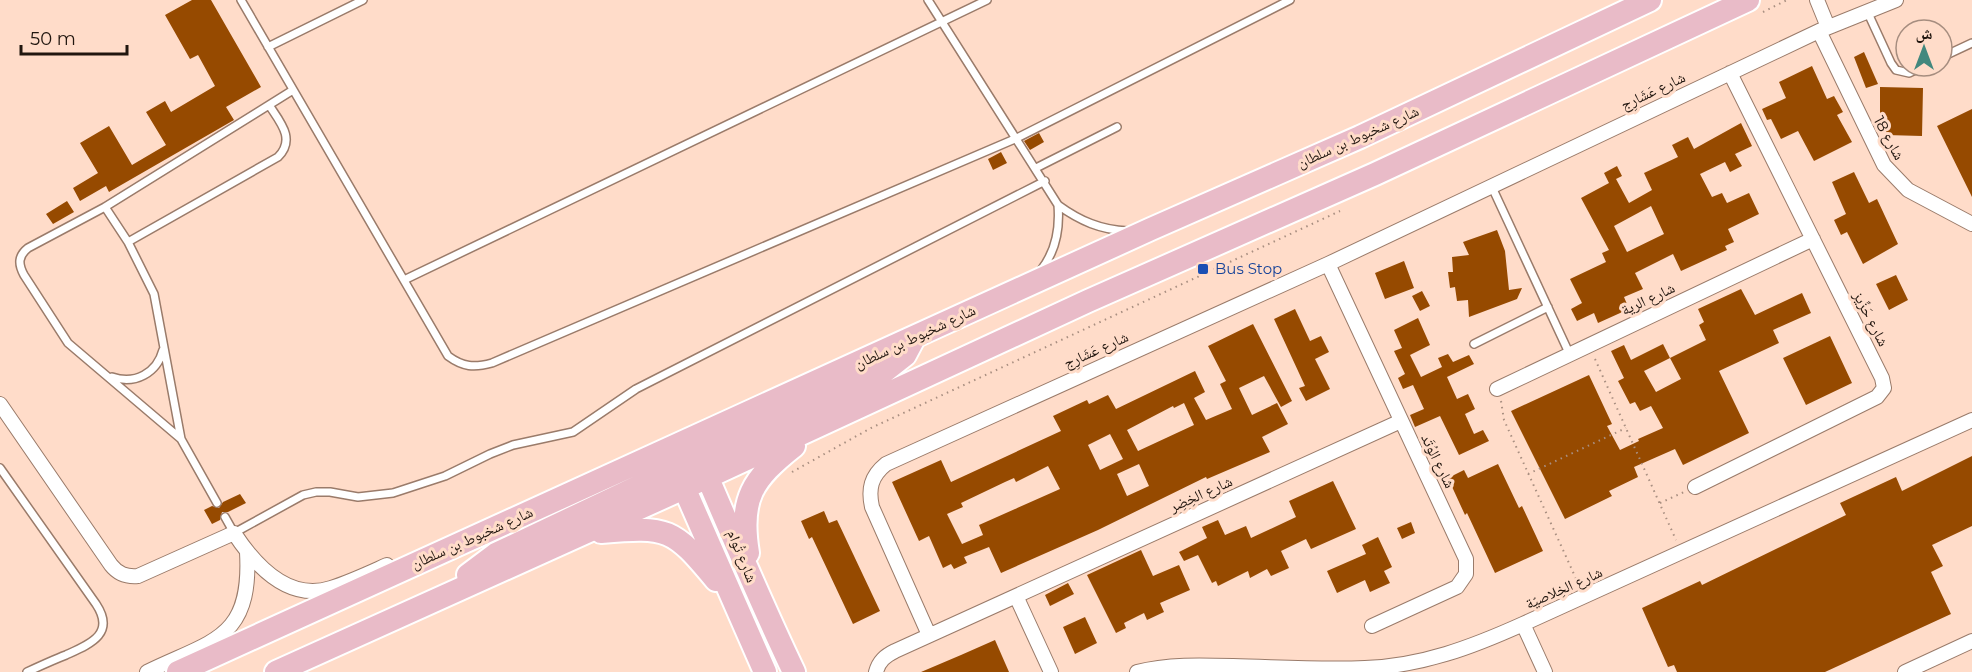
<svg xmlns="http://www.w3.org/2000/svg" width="1972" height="672" font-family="Montserrat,'Noto Naskh Arabic',sans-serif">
  <rect width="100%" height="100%" fill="#ffdcc9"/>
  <!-- building -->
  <path fill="#964a00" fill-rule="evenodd" d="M192,0H211L261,87L226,107L234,120L109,192L106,186L80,201L73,188L98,173L80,143L109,126L132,165L166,145L146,112L165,101L171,112L215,86L198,55L190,59L165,15Z
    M1864,52L1878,84L1866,88L1854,57Z
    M1812,66L1827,99L1834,96L1843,112L1837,115L1852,142L1814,161L1798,131L1781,139L1771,119L1767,120L1762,109L1786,98L1779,82Z
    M1880,87L1923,88L1922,136L1886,135V118H1880Z
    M1972,109V197L1937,126Z
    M1741,123L1752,146L1735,154L1742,166L1730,172L1725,162L1700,174L1712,197L1722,193L1727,203L1749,193L1759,214L1728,229L1734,242L1725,246L1727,250L1681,271L1673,254L1635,273L1643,289L1624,297L1629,309L1598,323L1594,313L1577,321L1571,309L1582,303L1570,279L1606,262L1602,253L1609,250L1581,198L1609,183L1604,173L1617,166L1622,176L1616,179L1629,203L1652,190L1644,173L1678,157L1672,145L1688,137L1694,149ZM1651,206L1664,234L1627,252L1614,226Z
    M1039,133L1044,142L1030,150L1024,141Z
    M1001,152L1007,163L993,170L988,159Z
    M1854,172L1869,203L1877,199L1898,244L1863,264L1847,232L1841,235L1834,220L1846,214L1832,182Z
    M67,201L74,212L53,224L46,214Z
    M1497,230L1505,251L1509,290L1522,288L1517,299L1469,317L1468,300L1457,301L1455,287L1450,288L1448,272H1453L1452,257L1469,255L1463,242Z
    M1404,261L1414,288L1385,299L1375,273Z
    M1896,275L1908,300L1889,310L1876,284Z
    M1741,289L1755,315L1802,293L1811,313L1773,330L1779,343L1719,371L1749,433L1683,465L1675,449L1634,467L1638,477L1609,491L1612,496L1565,519L1511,411L1589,375L1612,424L1607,426L1620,450L1639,441L1638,439L1663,428L1651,406L1640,411L1635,402L1630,404L1618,381L1624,378L1611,351L1624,345L1631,360L1663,344L1670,358L1706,340L1699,325L1704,322L1698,309ZM1670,358L1681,379L1656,392L1644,371Z
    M1422,291L1430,306L1420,311L1412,296Z
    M1295,309L1310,341L1321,336L1329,352L1315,359L1330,389L1306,401L1299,388L1305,386L1274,319Z
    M1418,318L1430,345L1410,355L1421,377L1442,367L1438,358L1448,354L1453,362L1469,355L1474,364L1447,377L1457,399L1468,394L1475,409L1465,414L1474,434L1483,430L1489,441L1459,455L1440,416L1415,427L1410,415L1424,409L1413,385L1403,389L1398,378L1405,374L1394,351L1402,348L1394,330Z
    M1253,324L1292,401L1281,407L1264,376L1239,388L1252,415L1277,403L1288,424L1262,437L1270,452L1207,479L1206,477L1098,530L1001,573L989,547L964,557L967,563L954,569L951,564L943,568L929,536L919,541L892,482L941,460L951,482L1061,431L1053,416L1087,400L1089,404L1108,395L1116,409L1195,371L1205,392L1194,398L1206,420L1232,409L1220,384L1226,381L1208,346ZM1184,403L1194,425L1138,451L1127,430L1173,406L1174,408ZM1110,434L1123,459L1100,470L1088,445ZM1139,464L1149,486L1127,496L1117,474ZM1048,466L1060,489L979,525L983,535L962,544L947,514L963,507L961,503L1005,482L1014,478L1016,482Z
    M1830,336L1852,383L1806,405L1783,358Z
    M1972,456V526L1932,545L1943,566L1931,572L1951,614L1825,672H1677L1674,665L1668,667L1642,608L1700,581L1702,585L1846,515L1840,503L1896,477L1902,491Z
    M1498,464L1519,508L1522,506L1543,551L1495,573L1467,513L1465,515L1448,478L1464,470L1468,478Z
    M1333,481L1356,529L1311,549L1306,539L1281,551L1289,568L1271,576L1267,569L1250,578L1248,571L1218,586L1216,581L1212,583L1198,555L1184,561L1179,552L1207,538L1202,527L1218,520L1225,535L1246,526L1251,538L1296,517L1289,501Z
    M240,494L246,503L228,512H222L220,520L212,524L204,510L212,506L219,508L223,502Z
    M824,511L829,523L837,520L880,611L853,624L812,537L809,539L801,521Z
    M1411,522L1415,533L1402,539L1397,528Z
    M1378,537L1392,567L1384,571L1390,583L1370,592L1365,580L1337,593L1327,571L1366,554L1362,545Z
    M1141,550L1153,576L1179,565L1190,590L1160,603L1164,612L1147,620L1144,613L1124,623L1126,628L1116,633L1087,575Z
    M1068,583L1074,594L1050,606L1045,595Z
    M1085,617L1097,643L1075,654L1063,627Z
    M995,640L1009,672H921L961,655Z"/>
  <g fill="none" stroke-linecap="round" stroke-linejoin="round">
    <defs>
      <path id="lane" d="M241,0L448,356C463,367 474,368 492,363L1017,138L1290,0
        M928,0L1058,205C1080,221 1101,230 1128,231
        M1867,11L1891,63L1896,70L1909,73L1924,66
        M268,47L363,0
        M1942,57L1972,43
        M1036,168L1117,127
        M1491,185L1570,355
        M105,207L128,242L154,294L181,439L217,503
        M128,242L278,157C296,139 280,122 269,105
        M1041,270C1056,251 1060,229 1058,205
        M404,280L987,0
        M1474,344L1548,307
        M112,377C135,385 157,373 163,350
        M181,439L68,343L24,275C18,264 18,256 28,248L105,207L293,90
        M0,468L96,604C116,634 90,644 66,655C53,660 40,666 27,672
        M225,517L234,533L303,495L316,492H330L358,497L393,493L445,476L490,454L513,445L573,432L636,389L1045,181"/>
      <path id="street" d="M1817,0L1828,27
        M1819,31L1884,165L1908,190L1972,224
        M1328,264L1466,559V574L1457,587L1372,626
        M1497,389L1813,239
        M0,404L111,565C118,574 126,577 138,576L234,533C255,565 288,602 331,588C350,582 369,573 387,565
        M1695,487L1877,397L1884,388L1882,378L1730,73
        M1016,596L1051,672
        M1523,624L1545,672
        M929,635L872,507C868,489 871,476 886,464L1328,264L1819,31L1896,0
        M147,672C212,640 252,640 247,552
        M876,672C879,661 885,656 895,651L1401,421
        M1137,672C1167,664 1201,665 1233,666C1277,667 1321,670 1365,668C1422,666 1472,647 1523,624L1972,420
        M1905,672L1972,641"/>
      <path id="primary" d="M701,462C731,532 761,603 794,672
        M686,475L692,463L699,457L877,377L905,355L914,338
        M679,476L765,672
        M601,532C668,526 673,528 716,580
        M748,553C739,499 752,479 794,446
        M468,575L496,554L684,465C690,456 692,450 691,439
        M178,672L1151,229L1360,137L1650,0
        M276,672L684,488L1088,301L1375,174L1748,0"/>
    </defs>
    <!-- lane casing -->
    <use href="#lane" stroke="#9a7b6a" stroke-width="10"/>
    <!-- street casing -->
    <use href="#street" stroke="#9a7b6a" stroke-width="16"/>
    <!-- primary casing -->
    <use href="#primary" stroke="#fff" stroke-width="26"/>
    <!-- path -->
    <path stroke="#a98f81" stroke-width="2" stroke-dasharray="1.5 4.5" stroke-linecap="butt" d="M1763,12L1787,0
      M1595,359L1676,540
      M1501,401L1504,420L1578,583
      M792,472L871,428L1340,211
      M1528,474L1626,428
      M1660,503L1684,492"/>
    <!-- lane -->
    <use href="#lane" stroke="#fff" stroke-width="7"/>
    <!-- street -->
    <use href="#street" stroke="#fff" stroke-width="14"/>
    <!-- primary -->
    <use href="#primary" stroke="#e9bbc8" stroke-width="22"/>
  </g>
  <!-- markers -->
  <rect fill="#1a4fb4" stroke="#ffdcc9" stroke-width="2" x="1197" y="263" width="12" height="12" rx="3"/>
  <g text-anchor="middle" stroke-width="6" stroke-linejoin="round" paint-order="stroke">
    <!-- street labels -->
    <g font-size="15" fill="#21160f" stroke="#ffdcc9">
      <text transform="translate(1653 91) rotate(-25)" y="5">شارع عَشَارِج</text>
      <text transform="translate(1358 137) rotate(-24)" y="5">شارع شخبوط بن سلطان</text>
      <text transform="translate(1889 138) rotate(61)" y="5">شارع 18</text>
      <text transform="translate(1648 299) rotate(-25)" y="5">شارع الرية</text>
      <text transform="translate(1871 319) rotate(63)" y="5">شارع حَزِّيز</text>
      <text transform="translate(915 337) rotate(-25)" y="5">شارع شخبوط بن سلطان</text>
      <text transform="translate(1096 350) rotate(-24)" y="5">شارع عَشَارِج</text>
      <text transform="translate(1438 461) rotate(64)" y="5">شارع الوُتَد</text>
      <text transform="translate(1201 494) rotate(-24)" y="5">شارع الخِضِر</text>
      <text transform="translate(472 538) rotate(-24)" y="5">شارع شخبوط بن سلطان</text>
      <text transform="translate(742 556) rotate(68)" y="5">شارع تُوام</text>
      <text transform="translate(1564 588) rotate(-24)" y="5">شارع الخِلاصيّة</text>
    </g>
    <!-- transit labels -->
    <g font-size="15" fill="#164399" stroke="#ffdcc9" text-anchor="start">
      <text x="1215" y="274">Bus Stop</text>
    </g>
  </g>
  <!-- north arrow -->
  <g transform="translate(1924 48)"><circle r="28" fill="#ffdcc9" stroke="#a68d7f" stroke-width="1.5"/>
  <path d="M0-4.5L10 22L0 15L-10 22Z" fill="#42887e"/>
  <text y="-9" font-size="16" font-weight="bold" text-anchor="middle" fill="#21160f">ش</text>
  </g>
  <!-- scale -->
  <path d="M21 45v9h106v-9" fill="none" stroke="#21160f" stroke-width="3"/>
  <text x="30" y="45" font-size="18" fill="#21160f" stroke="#ffdcc9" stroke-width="4.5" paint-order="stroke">50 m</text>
</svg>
